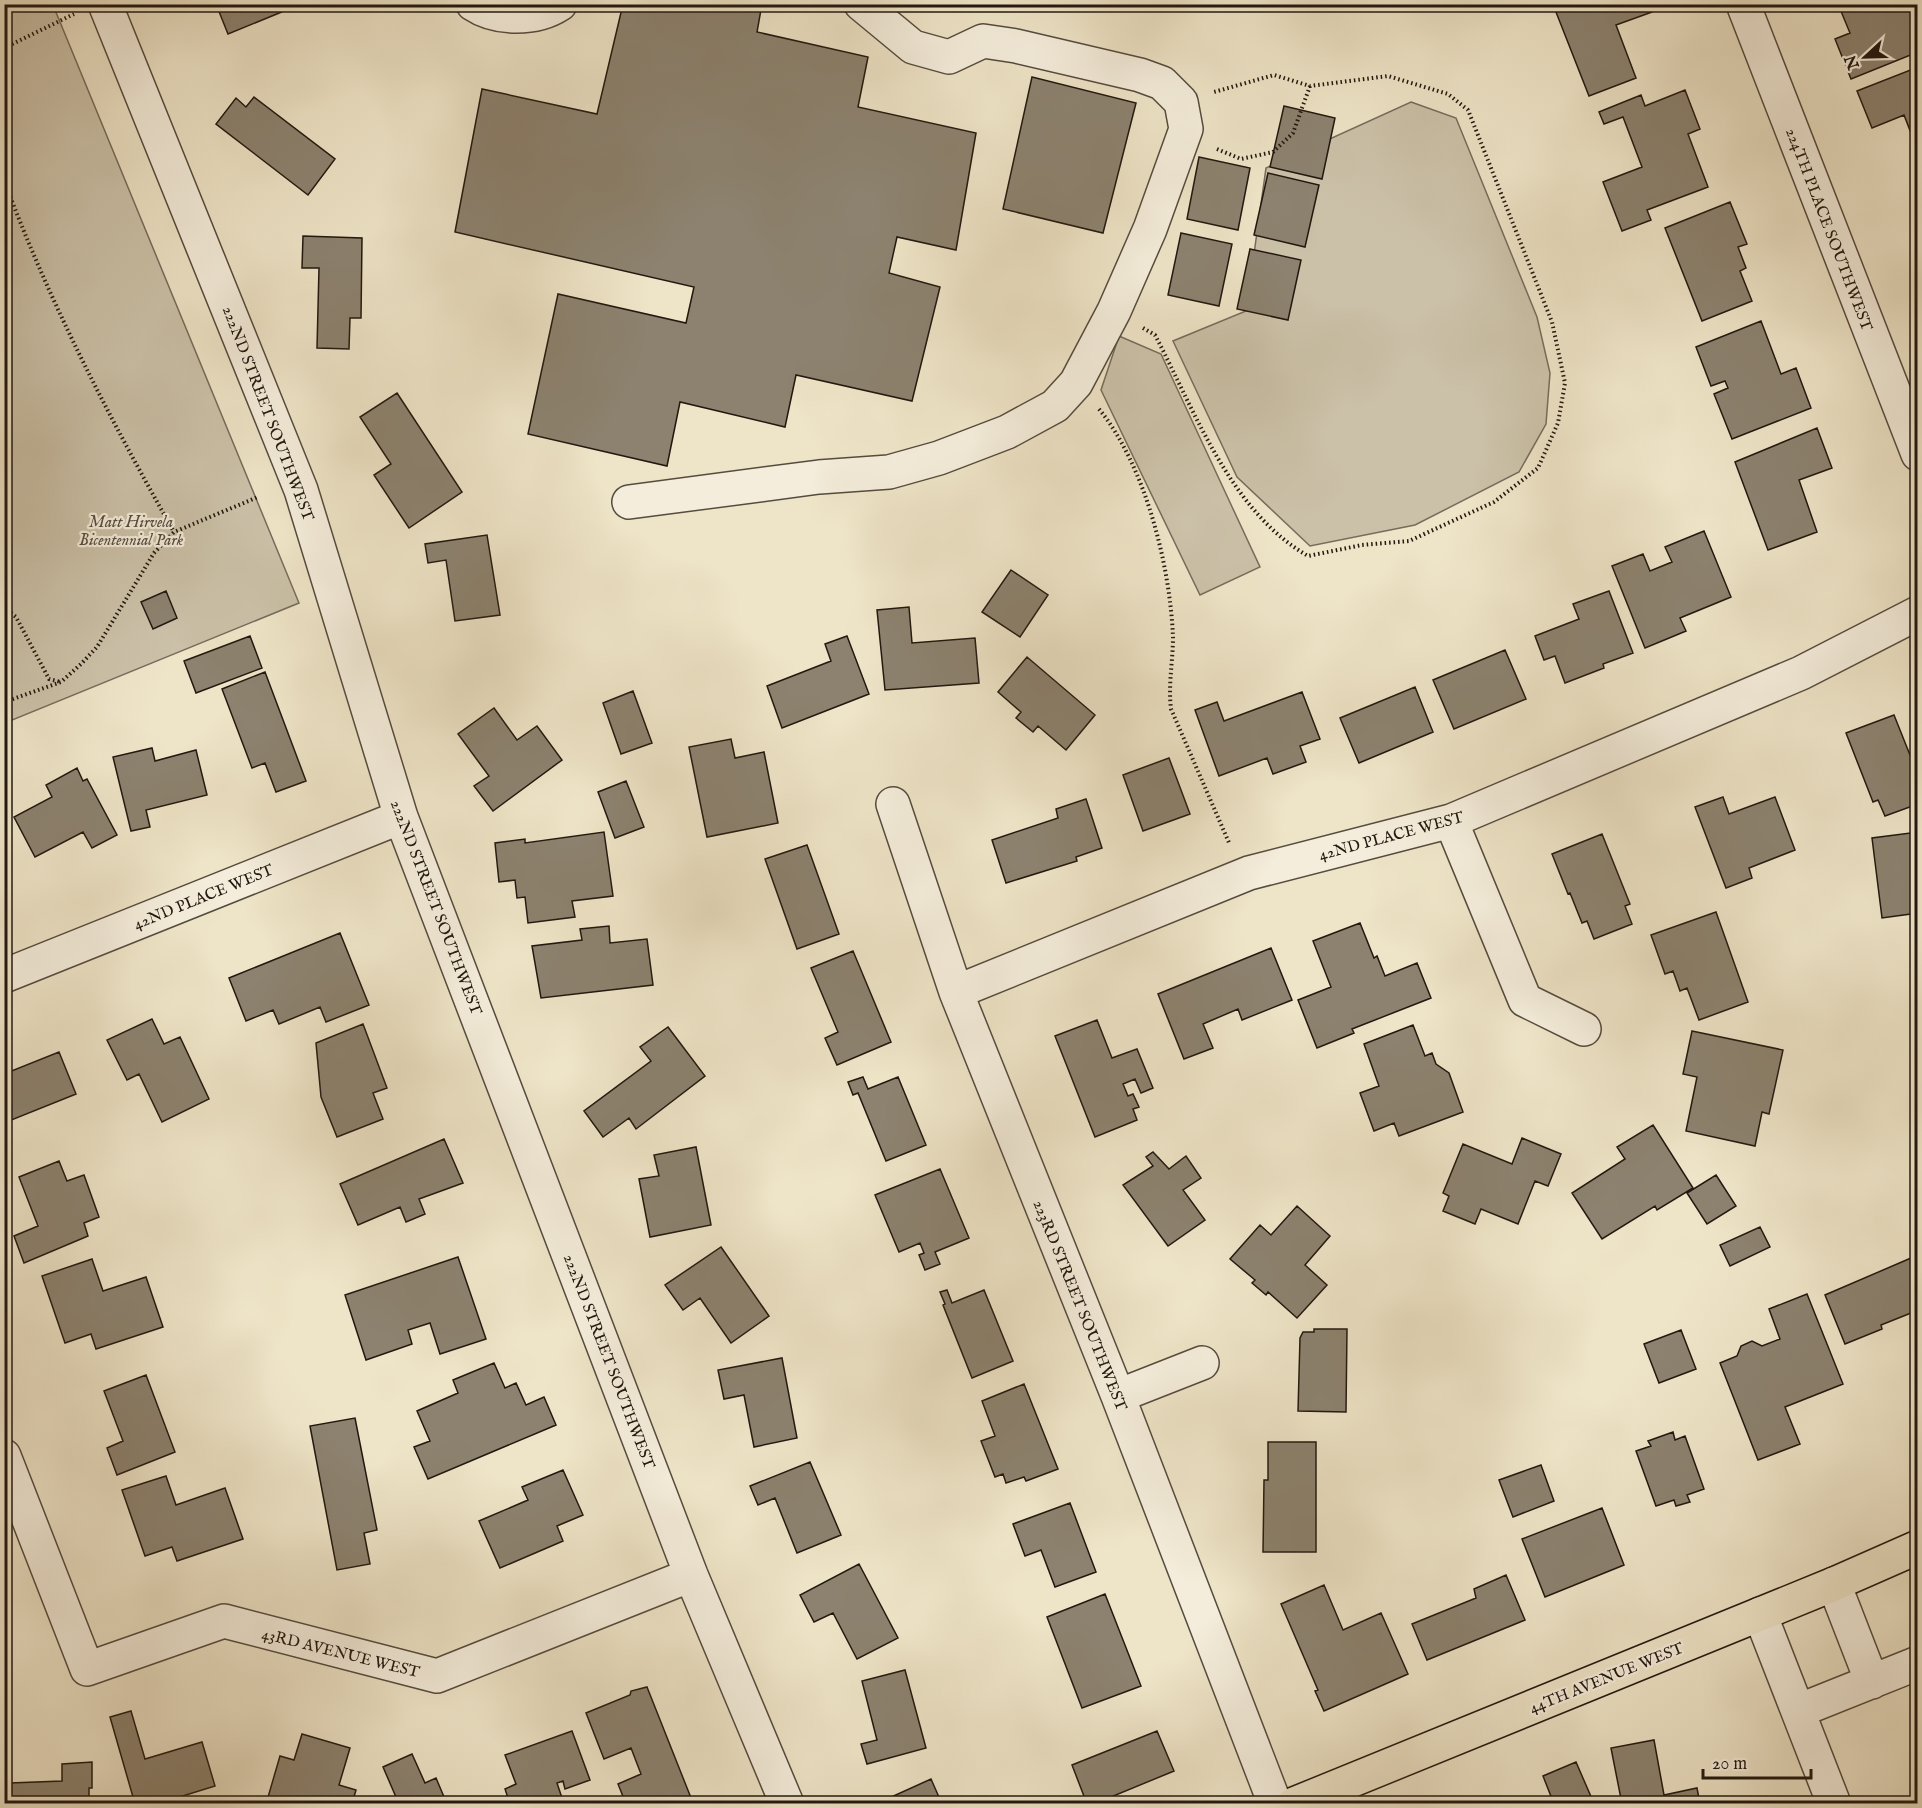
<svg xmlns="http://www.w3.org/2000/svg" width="1922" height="1808" font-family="'IM FELL English',serif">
  <rect width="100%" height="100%" fill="#eee4c7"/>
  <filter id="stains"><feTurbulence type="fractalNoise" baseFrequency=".00333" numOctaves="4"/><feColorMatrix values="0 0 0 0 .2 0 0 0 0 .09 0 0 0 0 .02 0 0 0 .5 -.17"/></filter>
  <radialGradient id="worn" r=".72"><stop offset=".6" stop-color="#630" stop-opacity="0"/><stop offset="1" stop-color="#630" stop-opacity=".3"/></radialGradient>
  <!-- green -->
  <path fill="#cbc1a8" stroke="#766c5c" stroke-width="1.5" d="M5,5H53L299,603L5,723Z
    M1411,102L1456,118L1537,317L1550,373L1546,424L1519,472L1415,525L1310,546L1237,477L1173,341L1246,311L1266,168Z
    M1119,336L1161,354L1260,567L1200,595L1101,390Z"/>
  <!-- building -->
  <path fill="#8c826f" stroke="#221810" stroke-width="1.5" d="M216,4H281L284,11L228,34Z
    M623,4H762L757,32L868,57L858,107L976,133L956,250L897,237L889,273L940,287L912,401L796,375L785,427L680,402L667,466L528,434L558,294L686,323L694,287L455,232L482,89L597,114Z
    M1561,4H1649L1652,12L1616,25L1636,78L1589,96L1554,7Z
    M1838,4H1917L1918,52L1851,79L1835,39L1850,33Z
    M1918,67V139L1915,132L1911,133L1904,115L1872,128L1857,91Z
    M1032,77L1136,103L1103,233L1003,209Z
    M1685,90L1700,129L1688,134L1708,187L1647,210L1651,220L1622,231L1603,182L1642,167L1623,117L1604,124L1599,112L1641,95L1645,106Z
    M254,97L335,159L308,195L216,124L236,98L246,107Z
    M1284,106L1335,118L1322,179L1270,167Z
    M1199,157L1250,168L1238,230L1187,219Z
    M1268,173L1319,185L1305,247L1254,235Z
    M1730,202L1747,244L1738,247L1746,268L1740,271L1752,301L1702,321L1665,228Z
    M1181,233L1232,244L1219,306L1168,295Z
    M303,236L362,238L361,318H350L349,349L317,348L319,268H302Z
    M1250,249L1301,260L1288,320L1237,309Z
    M1761,321L1781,374L1796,368L1811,408L1732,439L1714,394L1728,388L1725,381L1711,386L1696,347Z
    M397,393L462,492L409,528L374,475L391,464L360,417Z
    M1817,428L1832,468L1799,480L1817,532L1768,550L1735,462Z
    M1704,531L1731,597L1680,618L1686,631L1645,648L1612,566L1643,554L1650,571L1672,562L1665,547Z
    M487,535L500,615L455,621L446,560L428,563L425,544Z
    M1011,570L1048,595L1020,637L982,612Z
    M166,591L177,618L153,629L141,602Z
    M1609,591L1633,653L1603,664L1604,668L1565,683L1555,656L1544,660L1535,636L1579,619L1573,604Z
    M909,607L912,643L975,638L979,683L885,690L877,610Z
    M250,636L262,668L196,693L184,661Z
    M847,636L869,694L782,728L767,686L831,661L825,644Z
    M1505,650L1526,699L1454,729L1433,680Z
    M1027,657L1095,715L1066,750L1038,726L1033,732L1016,718L1021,712L998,692Z
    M265,672L306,781L276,792L265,763L252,768L222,689Z
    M1415,687L1433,732L1359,763L1340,718Z
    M633,691L652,743L621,754L603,703Z
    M1302,692L1320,739L1300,746L1306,762L1273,774L1267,758L1219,776L1195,710L1217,702L1224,721Z
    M494,708L517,740L537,726L562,760L493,811L474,786L489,776L458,734Z
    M1894,715L1918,775V804L1885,816L1878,800L1873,802L1846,733Z
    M731,739L735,758L764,752L778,823L707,837L689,747Z
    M152,748L155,761L196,750L207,795L146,810L150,827L131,831L113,757Z
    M1169,758L1190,814L1143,831L1123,775Z
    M77,768L83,781L87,779L117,835L92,848L83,832L35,857L14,817L52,797L46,785Z
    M626,781L644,827L615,838L598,792Z
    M1723,797L1729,814L1775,797L1795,850L1749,868L1752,878L1726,888L1695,807Z
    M1086,799L1102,848L1076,857L1077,861L1006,883L992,840L1058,818L1056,809Z
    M604,832L613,896L572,901L575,917L528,923L525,897L517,898L515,880L499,882L495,843L525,839V843Z
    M1918,832V913L1882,918L1872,838Z
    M1602,834L1630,904L1625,906L1632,924L1594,939L1587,921L1582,923L1570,893L1568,894L1552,854Z
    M807,845L839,934L797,949L765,859Z
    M1716,912L1748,1002L1699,1020L1687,988L1680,991L1673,971L1665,974L1651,935Z
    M1360,923L1374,958L1377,956L1385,976L1417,963L1431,998L1352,1029L1354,1033L1317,1048L1298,1000L1331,987L1313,941Z
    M609,926L610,943L647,939L653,985L541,998L532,946L582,940L580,929Z
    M340,933L369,1005L326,1022L320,1007L279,1024L273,1010L246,1021L229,978Z
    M1271,948L1292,1000L1242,1020L1238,1009L1203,1024L1213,1048L1184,1059L1158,994Z
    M853,951L891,1042L837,1065L825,1038L838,1032L811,968Z
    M152,1019L164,1044L180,1037L209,1099L162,1122L139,1074L127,1080L107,1040Z
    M1097,1020L1112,1058L1137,1049L1153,1088L1141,1093L1135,1079L1123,1084L1128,1096L1133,1094L1139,1107L1133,1109L1137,1120L1095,1137L1055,1036Z
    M363,1024L387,1088L373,1093L383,1119L337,1137L321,1097L316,1043Z
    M1413,1025L1425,1056L1432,1053L1436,1064L1449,1073L1463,1112L1399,1136L1394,1123L1374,1131L1360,1093L1379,1086L1364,1044Z
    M668,1027L705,1076L636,1129L629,1118L603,1137L584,1111L651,1061L640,1047Z
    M1692,1031L1783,1050L1769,1114L1762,1112L1755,1146L1686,1131L1697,1077L1683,1074Z
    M59,1052L76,1094L4,1123V1074Z
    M863,1077L868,1089L898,1077L926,1145L886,1161L858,1093L853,1095L848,1082Z
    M1653,1125L1693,1188L1657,1210L1655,1206L1602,1239L1572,1193L1625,1159L1617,1147Z
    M1522,1138L1561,1154L1548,1186L1535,1181L1518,1224L1481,1209L1475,1224L1443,1211L1449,1196L1443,1193L1463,1144L1512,1164Z
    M444,1139L463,1183L419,1199L425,1214L406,1222L400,1207L358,1225L340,1184Z
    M696,1147L711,1225L650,1237L639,1179L659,1176L654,1155Z
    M1153,1152L1169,1169L1186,1156L1201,1178L1183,1190L1205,1220L1168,1246L1123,1185L1153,1166L1146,1157Z
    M59,1161L67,1181L84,1175L99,1217L84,1223L88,1236L24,1263L14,1236L38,1226L19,1177Z
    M940,1169L969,1238L935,1252L940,1264L925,1270L919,1255L924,1253L920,1243L899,1252L875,1195Z
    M1716,1175L1736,1206L1707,1224L1687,1193Z
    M1297,1206L1330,1236L1305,1265L1327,1285L1297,1318L1268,1292L1266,1295L1252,1283L1255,1280L1230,1259L1260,1225L1271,1235Z
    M1760,1227L1770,1247L1730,1266L1720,1245Z
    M721,1247L769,1316L731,1343L700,1298L683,1310L665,1285Z
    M1918,1255V1316L1916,1311L1881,1325L1882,1329L1845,1344L1825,1295Z
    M458,1257L486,1339L440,1354L430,1323L408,1330L412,1344L366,1360L345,1295Z
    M92,1259L103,1291L146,1277L163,1327L96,1349L91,1334L65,1343L42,1276Z
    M947,1290L952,1303L984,1290L1013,1361L972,1378L943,1305L945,1304L940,1292Z
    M1807,1294L1843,1384L1785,1407L1800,1444L1758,1460L1720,1363L1737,1356L1741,1346L1752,1341L1762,1346L1780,1339L1769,1309Z
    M1314,1329H1347L1346,1412L1298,1411L1300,1338L1303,1332H1314Z
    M1681,1330L1696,1369L1659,1383L1644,1344Z
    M782,1358L797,1438L754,1447L744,1395L724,1399L718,1370Z
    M494,1363L505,1388L516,1383L526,1405L544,1397L556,1425L428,1479L414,1447L430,1441L417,1411L458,1393L453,1380Z
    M146,1375L175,1452L117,1475L107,1448L123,1441L104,1391Z
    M1024,1384L1058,1469L1026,1481L1024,1477L1006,1483L1003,1474L995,1477L981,1441L995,1436L982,1401Z
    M355,1418L377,1530L364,1533L370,1564L337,1570L310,1426Z
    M1673,1432L1675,1440L1685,1436L1704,1489L1687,1495L1690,1502L1676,1506L1674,1500L1656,1506L1636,1451L1651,1446L1648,1441Z
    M1268,1442H1316V1552H1263L1264,1480H1268Z
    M810,1462L841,1535L797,1553L775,1498L758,1505L750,1486Z
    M1541,1465L1554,1501L1513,1517L1499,1480Z
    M563,1470L583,1515L557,1526L563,1541L500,1568L479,1521L528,1500L522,1487Z
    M166,1476L176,1505L225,1488L243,1539L177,1561L172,1547L145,1556L122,1490Z
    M1070,1503L1096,1572L1055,1587L1041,1550L1025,1556L1013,1524Z
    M1602,1508L1624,1565L1545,1597L1522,1539Z
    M859,1564L898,1638L857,1659L833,1613L814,1622L800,1595Z
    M1506,1575L1525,1620L1427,1660L1412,1624L1476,1598L1474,1589Z
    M1324,1585L1343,1630L1381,1613L1408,1674L1324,1711L1315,1691L1318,1690L1281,1604Z
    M1105,1594L1141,1686L1082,1708L1047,1617Z
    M905,1670L926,1748L867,1764L861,1744L877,1740L862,1681Z
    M647,1687L693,1803L691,1804H626L618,1784L641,1774L631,1748L604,1759L586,1713L630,1695L631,1691Z
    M131,1711L145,1759L202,1742L215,1786L157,1804H135L110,1717Z
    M572,1731L590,1780L565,1789L563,1781L557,1783L564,1804H510L505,1789L516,1784L505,1755Z
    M1157,1731L1174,1771L1094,1804H1087L1072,1765Z
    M302,1734L350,1748L339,1785L356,1790L352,1804H266L280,1756L294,1760Z
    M1654,1740L1664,1795L1697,1788L1700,1804H1622L1611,1748Z
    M412,1754L425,1783L436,1778L447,1804H399L383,1767Z
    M92,1762V1788H89V1804H11L10,1783L62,1781V1764Z
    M1576,1762L1592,1799L1582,1804H1554L1543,1776Z
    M931,1779L942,1804H879L878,1803Z"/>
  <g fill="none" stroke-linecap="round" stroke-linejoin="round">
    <defs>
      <path id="minor" d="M105,4L301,490L401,817L691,1575L787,1804
        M473,4C497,20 536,20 560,4
        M1743,4L1918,454
        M629,502L819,477L889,472L939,458L1007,432L1055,406L1076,383L1114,311L1150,229L1186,129L1181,102L1162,83L1140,75L1016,46L983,41L949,57L913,47L861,4
        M893,804L956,992L1118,1396L1275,1804
        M1451,821L1525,1000L1584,1029
        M4,976L401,817
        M956,992L1249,873L1451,821L1801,673L1918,613
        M1118,1396L1202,1363
        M4,1456L87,1669L224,1621L437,1676L691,1575
        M1834,1584L1872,1682
        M1760,1614L1834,1804
        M1798,1711L1918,1663"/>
      <path id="major" d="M1294,1804L1834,1584L1918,1547"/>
    </defs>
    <!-- minor casing -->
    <use href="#minor" stroke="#554b3e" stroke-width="36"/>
    <!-- major casing -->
    <use href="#major" stroke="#221810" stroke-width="36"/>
    <!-- path -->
    <path stroke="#221810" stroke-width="4" stroke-dasharray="1.5 3" stroke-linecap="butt" d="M4,48L74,14
      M1217,149L1241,159L1273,152L1293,133L1310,86
      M4,180C49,302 110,419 174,532
      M1143,328L1155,335C1195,411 1230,511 1308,556L1362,545L1409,541L1494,502L1538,468L1558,423L1565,383L1552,322L1468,110L1448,94L1388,76L1310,86L1274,75L1214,92
      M1099,409C1145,465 1170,565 1173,637C1173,661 1168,684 1171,709L1230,845
      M4,607L16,617L49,679L61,682
      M4,702L61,682L81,664L97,647L154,553L174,532L258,497"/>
    <!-- minor -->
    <use href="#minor" stroke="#f4eddb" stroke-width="33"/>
    <!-- major -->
    <use href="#major" stroke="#eee4c7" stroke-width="33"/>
  </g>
  <g text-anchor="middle" stroke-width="4.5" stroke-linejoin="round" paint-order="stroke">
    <!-- street labels -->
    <g font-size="16" fill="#221810" stroke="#f4eddb">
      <text transform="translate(1830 229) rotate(69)" y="6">224TH PLACE SOUTHWEST</text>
      <text transform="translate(269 413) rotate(69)" y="6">222ND STREET SOUTHWEST</text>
      <text transform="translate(1391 835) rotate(-15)" y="6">42ND PLACE WEST</text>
      <text transform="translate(203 896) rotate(-22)" y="6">42ND PLACE WEST</text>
      <text transform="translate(437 907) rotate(69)" y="6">222ND STREET SOUTHWEST</text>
      <text transform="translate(1081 1305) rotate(68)" y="6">223RD STREET SOUTHWEST</text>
      <text transform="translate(610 1361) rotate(69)" y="6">222ND STREET SOUTHWEST</text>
      <text transform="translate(341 1652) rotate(14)" y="6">43RD AVENUE WEST</text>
      <text transform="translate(1606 1677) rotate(-22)" y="6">44TH AVENUE WEST</text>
    </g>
    <!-- park labels -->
    <g font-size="16" font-style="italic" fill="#554b3e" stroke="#f4eddb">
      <text x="131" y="527">Matt Hirvela<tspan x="131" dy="18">Bicentennial Park</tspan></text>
    </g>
  </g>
  <!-- margin -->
  <rect width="1922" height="1808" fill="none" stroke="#eee4c7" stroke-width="24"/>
  <rect x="6" y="6" width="1910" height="1796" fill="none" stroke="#221810" stroke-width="3"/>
  <rect x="12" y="12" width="1898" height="1784" fill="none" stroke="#221810" stroke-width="1.5"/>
  <!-- north arrow -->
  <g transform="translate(1865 57) rotate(248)" stroke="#f4eddb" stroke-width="4.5" paint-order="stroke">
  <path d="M0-4.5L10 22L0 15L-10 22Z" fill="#221810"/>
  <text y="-9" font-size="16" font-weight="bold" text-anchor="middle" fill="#221810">N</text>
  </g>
  <!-- scale -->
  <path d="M1703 1769v9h108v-9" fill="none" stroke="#221810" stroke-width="3"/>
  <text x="1712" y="1769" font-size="18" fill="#221810" stroke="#f4eddb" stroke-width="4.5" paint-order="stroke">20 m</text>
  <rect width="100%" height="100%" filter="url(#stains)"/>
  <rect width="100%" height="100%" fill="url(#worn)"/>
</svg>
